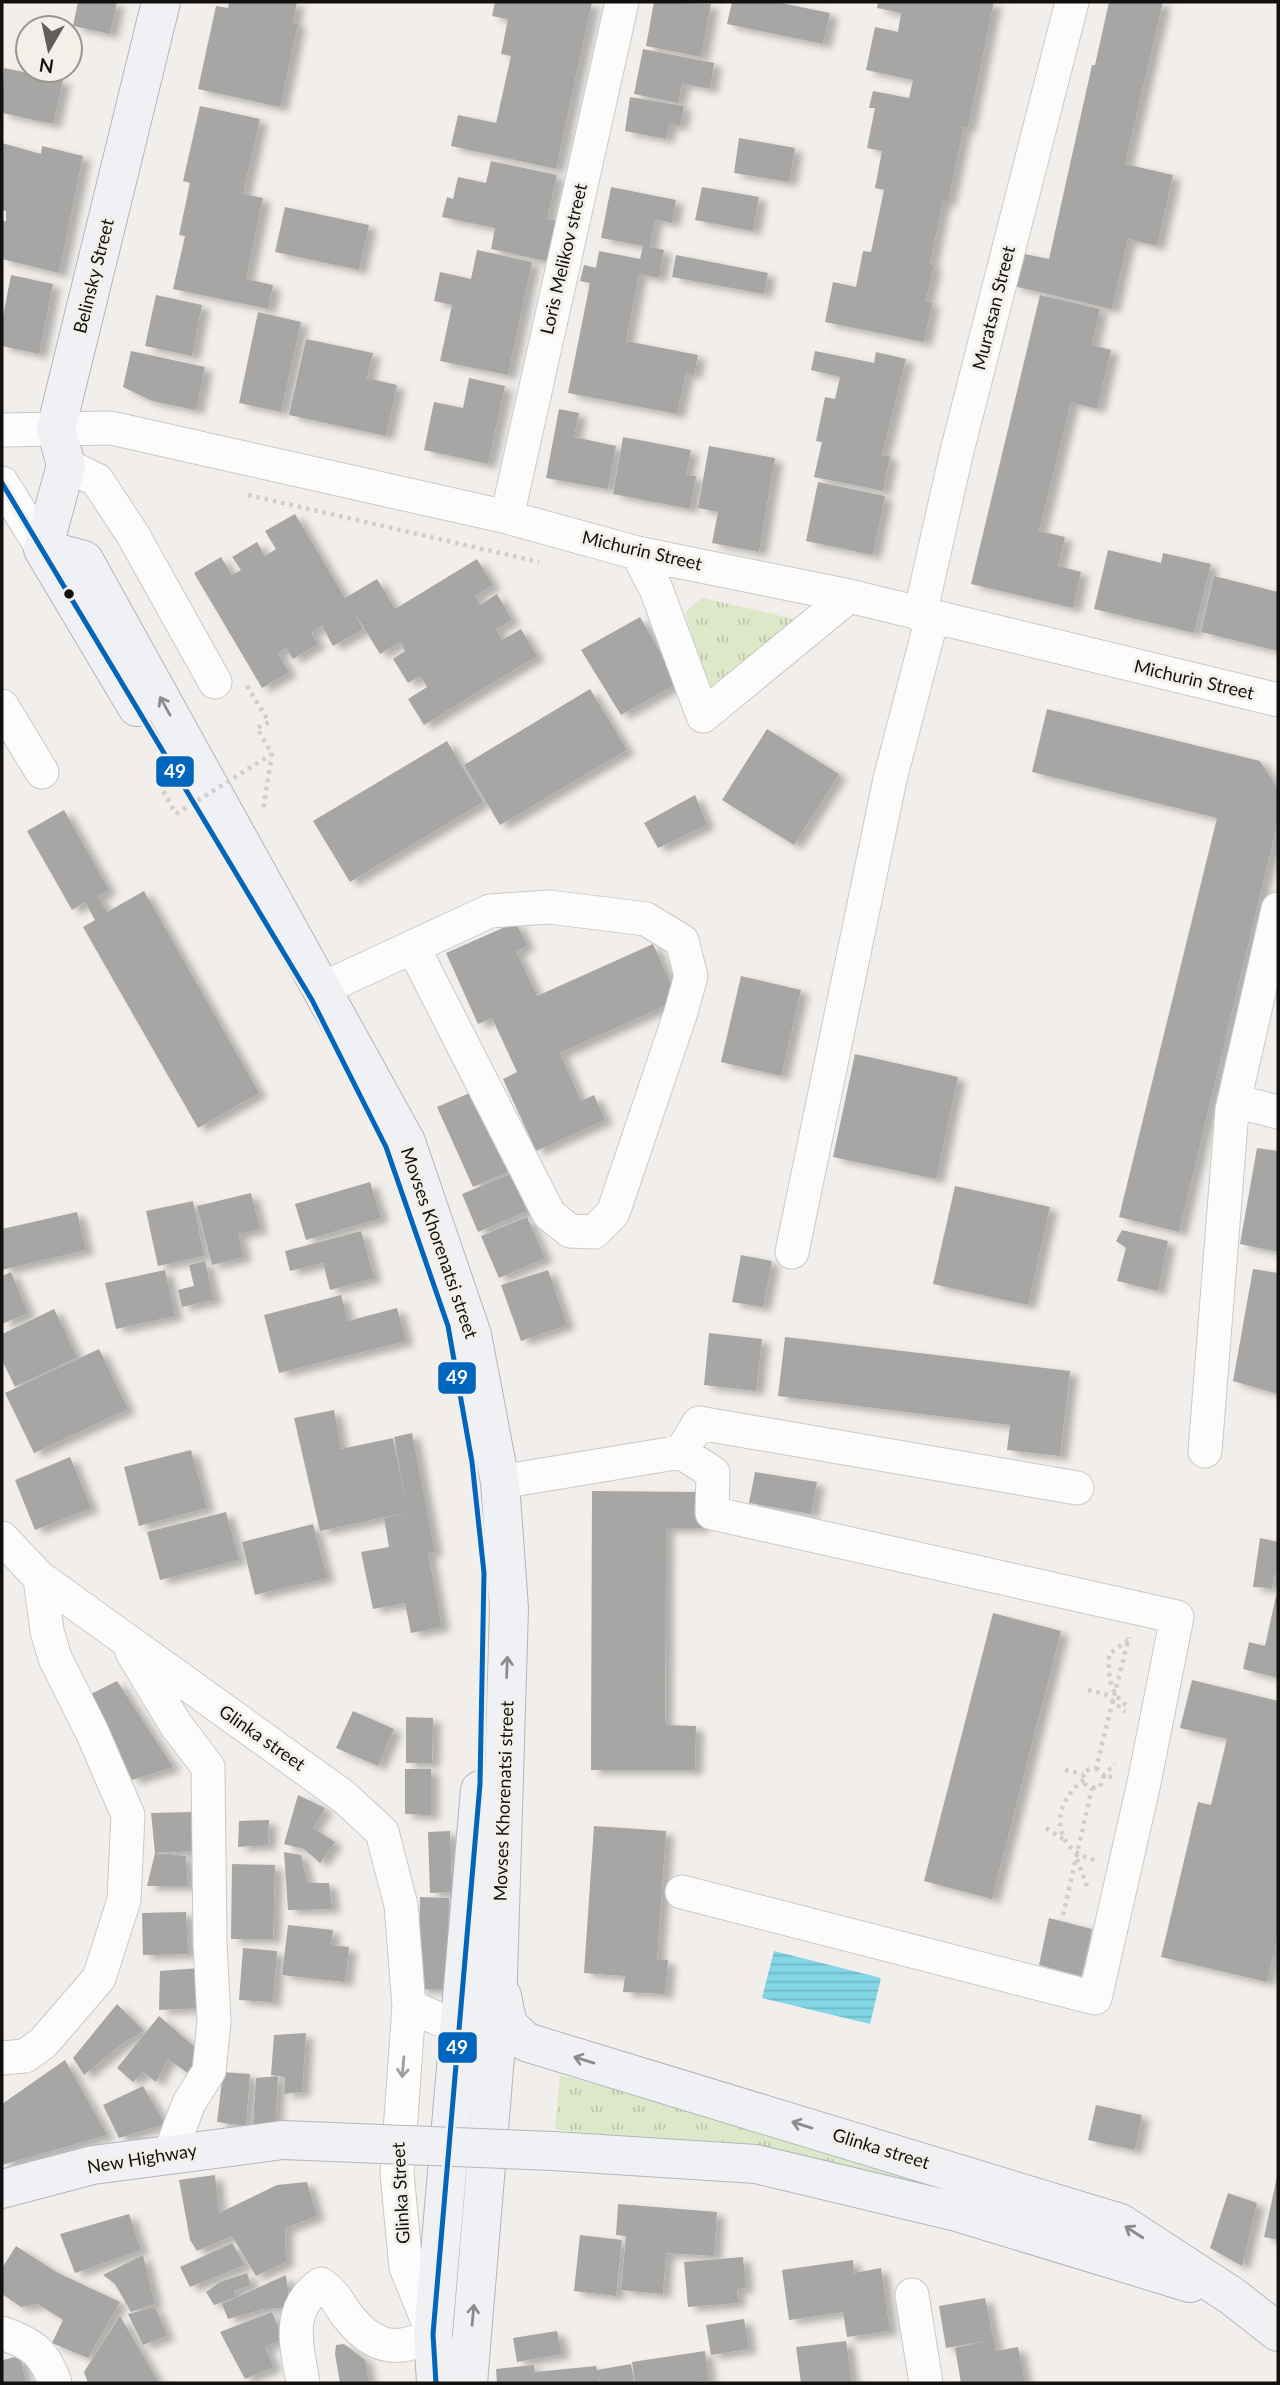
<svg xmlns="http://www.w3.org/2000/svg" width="1280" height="2385" font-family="Lato,sans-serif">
  <defs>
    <pattern id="grass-tufts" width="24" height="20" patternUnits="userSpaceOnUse" patternTransform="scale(1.75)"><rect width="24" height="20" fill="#dde8c8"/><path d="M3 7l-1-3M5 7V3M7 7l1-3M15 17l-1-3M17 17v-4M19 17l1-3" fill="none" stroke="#bdc6ab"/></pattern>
    <pattern id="water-rules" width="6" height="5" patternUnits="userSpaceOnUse" patternTransform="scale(1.75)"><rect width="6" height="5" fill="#83d6e5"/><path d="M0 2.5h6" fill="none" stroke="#70b7c3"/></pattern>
    <filter id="shadow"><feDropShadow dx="8" dy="4.5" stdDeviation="3.5" flood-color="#0004"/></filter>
  </defs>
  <rect width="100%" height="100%" fill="#f1eeeb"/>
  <!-- grass -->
  <path fill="url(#grass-tufts)" d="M702,598L799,620L710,699L685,612Z
    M560,2075L776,2133L1033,2218L555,2129Z"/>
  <!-- water -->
  <path fill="url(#water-rules)" d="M774,1951L881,1978L870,2024L762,1998Z"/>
  <!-- building -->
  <path fill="#a8a6a5" filter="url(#shadow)" d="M78,2H117L110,34L73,26Z
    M229,2H297L293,22L298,24L280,107L198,89L216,6L228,8Z
    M495,2H592L556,169L451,146L458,115L496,123L511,56L501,54L508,19L492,16Z
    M654,2L711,4L701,57L646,46Z
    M732,2H776L830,13L823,44L727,24Z
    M878,2H994L968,128L964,127L948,202L943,201L930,264L934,265L926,301L932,303L924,342L825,322L833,282L856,287L863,251L871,252L884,190L875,188L882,151L867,148L875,108H869L873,91L909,98L913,80L866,70L875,27L898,32L901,13L877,8Z
    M1109,2H1163L1125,164L1173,175L1157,246L1128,239L1112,309L1013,286L1020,253L1049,259L1092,65H1095Z
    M30,21L55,27V28H29Z
    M28,36V63L21,61Z
    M643,49L714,63L710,89L682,83L678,103L634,94Z
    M4,68L63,80L53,124L2,113Z
    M630,97L684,106L680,126L669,124L666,139L625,131Z
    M200,106L260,119L243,194L263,198L246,279L273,285L268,309L173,289L185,236L179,235L190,183L183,181Z
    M739,138L795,148L789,182L734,173Z
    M2,143L41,154L42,146L83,156L59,273L2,259V221H6V211L2,210Z
    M491,161L557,175L547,219L559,221L550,262L491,249L495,228L442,217L447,197L453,199L458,177L486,183Z
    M611,187L676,200L672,223L655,219L650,247L664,250L659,278L639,274L626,341L698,355L694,375L686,373L677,414L568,393L590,283L580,281L584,265L596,268L599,251L640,259L643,246L601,238Z
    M702,187L759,197L753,231L695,220Z
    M285,207L369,225L359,270L275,252Z
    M477,250L532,262L508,375L440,361L452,305L434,301L440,272L471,279Z
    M676,255L768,273L764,294L672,277Z
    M11,275L53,284L39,354L2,346V321Z
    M156,295L202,305L192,356L145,346Z
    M1040,295L1100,309L1092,345L1111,350L1097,409L1071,402L1039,531L1065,537L1058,566L1081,572L1073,608L971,584Z
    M258,312L301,322L281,412L239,403Z
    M306,339L373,353L367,378L397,385L386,436L289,415Z
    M131,351L205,367L196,410L152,401L123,387Z
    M815,351L874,363L876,352L906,359L882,455L890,456L883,491L814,477L822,442L816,441L825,397L835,399L840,377L811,370Z
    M469,378L505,386L488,464L424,450L434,402L463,408Z
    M559,409L579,413L574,437L616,446L608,489L546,478Z
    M623,437L691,450L686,475L696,476L690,509L613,494Z
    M709,446L775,458L759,552L712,543L718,512L698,508Z
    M818,482L885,496L873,555L806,541Z
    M295,514L345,598L377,579L395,609L477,559L493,585L475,596L480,605L497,594L512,620L496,629L502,640L521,629L537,656L424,725L408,699L427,687L420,676L408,683L393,659L405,651L400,642L380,654L354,612L363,629L333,646L322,626L311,633L318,644L293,659L286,648L278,653L289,672L262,688L194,573L221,557L232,575L241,570L232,557L257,542L265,556L276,549L265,531Z
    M1108,550L1161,563L1163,553L1211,564L1194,633L1094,609Z
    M1214,576L1278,592V651L1201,632Z
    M640,617L678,683L621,715L581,650Z
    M590,689L627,750L500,825L464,765Z
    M1047,709L1260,761L1278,789V821L1179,1232L1119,1217L1217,818L1032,772Z
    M767,729L839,774L794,845L722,800Z
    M447,741L483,802L350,882L313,821Z
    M695,795L707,825L658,848L644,823Z
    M64,810L109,890L98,896L107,912L144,891L259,1093L198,1128L83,927L95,920L85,902L72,910L27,831Z
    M516,922L527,946L516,951L537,996L653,944L678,1000L560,1053L581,1101L594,1095L605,1120L536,1151L503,1079L517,1072L492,1018L478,1024L446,953Z
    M741,976L801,990L781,1076L721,1062Z
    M855,1054L958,1077L936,1179L833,1157Z
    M472,1092L508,1172L473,1187L437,1107Z
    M1257,1148L1278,1151V1252L1240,1244Z
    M510,1174L527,1211L478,1232L462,1194Z
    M370,1182L381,1218L306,1240L295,1204Z
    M955,1186L1050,1207L1028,1305L933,1284Z
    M251,1193L260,1229L238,1234L244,1257L212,1265L197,1206Z
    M193,1201L204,1256L158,1266L146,1211Z
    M77,1212L86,1250L2,1270V1229Z
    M527,1217L545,1258L499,1278L481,1236Z
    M1122,1230L1168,1241L1158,1291L1117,1281L1126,1248L1116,1241Z
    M361,1231L374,1278L330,1290L323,1263L290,1271L285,1251Z
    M741,1255L772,1261L763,1307L732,1302Z
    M205,1261L214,1300L182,1307L178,1290L194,1286L189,1265Z
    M1253,1269L1278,1273V1394L1233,1381Z
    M165,1270L175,1316L116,1329L105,1283Z
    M548,1270L567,1325L521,1341L501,1285Z
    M11,1272L28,1313L2,1324V1276Z
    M341,1295L348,1321L397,1308L406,1341L279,1373L264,1315Z
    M54,1309L77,1357L15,1387L2,1360V1334Z
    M709,1333L762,1339L756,1391L704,1385Z
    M785,1337L1070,1371L1060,1456L1007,1450L1010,1425L778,1396Z
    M99,1349L128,1409L34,1453L5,1393Z
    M334,1410L341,1449L393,1438L406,1502L394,1437L412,1433L435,1552L428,1553L442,1627L411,1633L405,1603L373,1609L361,1552L389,1547L384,1518L409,1512L320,1531L294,1418Z
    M191,1450L207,1508L139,1526L124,1467Z
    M70,1457L91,1508L35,1530L15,1480Z
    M755,1472L817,1482L811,1514L749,1503Z
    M592,1491L701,1492V1528H666L665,1725L696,1726L695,1770H591Z
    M226,1512L239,1560L160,1580L147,1532Z
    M313,1524L327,1578L255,1595L242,1542Z
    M1260,1538L1278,1542V1576L1274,1575L1272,1588L1253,1587Z
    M1276,1596L1278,1597V1678L1243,1669L1249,1642L1265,1646Z
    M993,1613L1061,1631L992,1899L924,1881Z
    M1192,1680L1278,1701V1935L1267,1982L1161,1957L1198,1802L1211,1805L1227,1739L1180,1728Z
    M117,1681L173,1767L132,1780L89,1695Z
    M353,1711L394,1729L378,1766L336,1748Z
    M406,1717L433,1718L432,1763H406Z
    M405,1769H431V1815L405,1814Z
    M298,1795L325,1808L313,1828L335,1842L320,1863L304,1849L284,1844Z
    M196,1812L197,1851L155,1853L186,1856L188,1886H147L155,1853L151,1813Z
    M269,1820L268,1845L238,1847L239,1821Z
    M594,1826L666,1831L657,1960H668L665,1994L623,1992L625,1976L584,1973Z
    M450,1831L452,1892L430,1893L428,1832Z
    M284,1852L301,1855L307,1883H329L332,1909L288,1910Z
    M232,1864L275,1865L273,1939H231Z
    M420,1897L449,1898L447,1990L418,1989Z
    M186,1912L188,1954L143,1955L142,1913Z
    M1049,1918L1092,1929L1081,1976L1039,1965Z
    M288,1925L333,1930L331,1945L349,1947L345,1982L282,1975Z
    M243,1948L277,1951L273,2002L239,2000Z
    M200,1968L204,2008L159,2010L160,1971Z
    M117,2004L144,2031L123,2043L84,2075L73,2058Z
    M159,2016L205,2056L192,2076L168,2059L156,2082L143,2072L133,2082L117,2068Z
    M306,2033L302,2092L284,2094L285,2077L271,2075L274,2035Z
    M65,2060L107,2135L2,2165V2104Z
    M223,2072L250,2074L246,2126L217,2122Z
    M278,2076L275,2129L253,2125L256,2078Z
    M143,2086L165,2124L119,2138L103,2105Z
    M1096,2105L1142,2115L1135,2150L1088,2140Z
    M215,2175L219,2213L277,2185L307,2182L317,2216L285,2228L286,2262L256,2276L232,2236L197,2251L190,2240L179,2180Z
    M1277,2177H1278V2240L1264,2237Z
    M1228,2193L1257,2203L1242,2266L1210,2248Z
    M618,2204L717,2212L714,2256L666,2253L663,2294L621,2290L626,2236L616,2235Z
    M129,2214L141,2250L75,2273L60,2234Z
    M580,2235L622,2240L616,2296L574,2291Z
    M232,2243L245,2265L190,2287L180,2267Z
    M16,2246L58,2273L120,2302L88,2358L52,2343L63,2320L38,2304L21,2307L2,2294V2268Z
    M143,2255L155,2304L131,2312L115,2284L103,2275Z
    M743,2257L746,2288L737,2289L738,2303L688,2307L684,2262Z
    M853,2260L854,2273L881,2268L890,2331L847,2337L843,2312L789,2320L782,2270Z
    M247,2273L251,2285L234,2291L236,2297L214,2305L206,2292L220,2282Z
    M286,2275L290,2307L264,2309L228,2319L222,2304Z
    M985,2298L996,2351L1018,2347L1025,2383H961L955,2348L985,2341L946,2348L939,2306Z
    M155,2307L167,2336L143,2345L128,2314Z
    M272,2312L283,2339L265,2347L274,2367L245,2379L220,2332Z
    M120,2316L149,2366L159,2383H88L84,2372Z
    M744,2319L749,2349L711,2355L706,2325Z
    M557,2331L562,2354L517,2362L513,2338Z
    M846,2341L852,2383H801L796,2347Z
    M344,2344L365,2360L369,2383H340L335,2354L336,2345Z
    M705,2351L709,2381L635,2383L632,2362Z
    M20,2356L26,2383H2V2360Z
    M631,2364L634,2383H600L598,2375L599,2383H497L496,2369L534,2365L535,2372L596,2366L597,2370Z"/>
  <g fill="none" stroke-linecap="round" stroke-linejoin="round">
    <defs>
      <path id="minor" d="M2,430L111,428L507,517L637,553L849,596L1278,700
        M66,465L97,480L133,535L215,682
        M2,483L43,549
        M507,517L622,2
        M637,553L656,589L703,716L849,596
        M920,615L956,455L1072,2
        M2,706L42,772
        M323,990L337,982L490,911L549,907L646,919L682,941L691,976L681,1012L613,1213L594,1232L570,1231L549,1214L413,947
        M1235,1101L1278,1112
        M792,1252L890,779L932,618
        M1205,1451L1232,1110L1278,909
        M681,1452L713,1473L712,1513L1177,1617L1144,1783L1095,1998L682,1892
        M500,1482L681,1452L699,1423L1077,1488
        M2,1538L40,1578L343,1796L382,1832L401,1905L409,2006L397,2174L406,2267L433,2334C397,2354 372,2348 346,2314C338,2302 333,2292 321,2284C285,2310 297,2346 303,2383
        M132,1652L176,1725L208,1767L210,1942L214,2022L209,2071L189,2103L170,2153
        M409,2006L480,2037
        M2,2058L25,2056L43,2043L99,1978L124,1900L128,1815L92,1732L55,1658L47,1631L40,1578
        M912,2295L926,2383
        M2,2333C33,2344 44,2352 55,2383"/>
      <path id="major" d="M43,549L84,560L406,1142L472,1335L500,1482L509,1608L496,2044L468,2383
        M43,549L137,707
        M43,549L66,465L56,429L161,2
        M502,1996L508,2025L526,2042L1120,2223L1232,2296L1278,2332
        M553,2151L756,2164L957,2212L1190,2283
        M2,2189L93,2165L283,2140
        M436,2383L433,2334L480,1790"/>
    </defs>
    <!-- minor casing -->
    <use href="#minor" stroke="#cbc9c6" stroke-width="35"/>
    <!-- major casing -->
    <use href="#major" stroke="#b3b6bb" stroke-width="40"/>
    <!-- path -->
    <path stroke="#cececd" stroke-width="4.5" stroke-dasharray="3.5 5" stroke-linecap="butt" d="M248,495L539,562
      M247,686L269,722L257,728L272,754L263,810
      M157,767L159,784L176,814
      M1128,1640L1109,1654C1108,1674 1109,1695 1128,1706
      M1088,1690L1105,1694L1125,1712
      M1096,1768L1104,1775L1115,1764
      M1065,1770L1083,1774
      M1084,1780C1050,1804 1051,1850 1095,1860
      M1092,1788L1100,1787L1104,1775L1115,1778
      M1046,1828L1063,1839
      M1077,1859L1087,1886
      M1063,1915L1092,1788L1085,1784L1083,1774L1089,1769L1096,1768L1129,1637"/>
    <!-- minor -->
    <use href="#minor" stroke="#fdfcfc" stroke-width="33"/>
    <!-- major -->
    <use href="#major" stroke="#f0f1f4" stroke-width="38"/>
    <defs>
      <path id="major-bridge" d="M283,2140L553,2151"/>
    </defs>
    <!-- major-bridge casing -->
    <use href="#major-bridge" stroke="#b3b6bb" stroke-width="40" stroke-linecap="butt"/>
    <!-- path-bridge -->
    <path stroke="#cececd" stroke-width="4.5" stroke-dasharray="3.5 5" stroke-linecap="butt" d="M176,814L272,754"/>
    <!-- major-bridge -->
    <use href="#major-bridge" stroke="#f0f1f4" stroke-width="38"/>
    <defs>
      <path id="bus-1" d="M2,483L312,1000L386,1147L448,1326L472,1462L484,1573L480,1784L433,2334L436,2383"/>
    </defs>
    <!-- bus-1 casing -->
    <use href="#bus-1" stroke="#f3efe9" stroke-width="10"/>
    <!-- bus-1 -->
    <use href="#bus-1" stroke="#0065bd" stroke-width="5"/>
  </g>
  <!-- one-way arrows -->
  <defs><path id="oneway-shaft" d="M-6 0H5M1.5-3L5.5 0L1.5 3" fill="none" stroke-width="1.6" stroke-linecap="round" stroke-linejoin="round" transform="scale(1.75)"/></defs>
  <g stroke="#8d8c8d">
    <use href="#oneway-shaft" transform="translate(165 706) rotate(-119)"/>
    <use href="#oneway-shaft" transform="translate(507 1667) rotate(-88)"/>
    <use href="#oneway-shaft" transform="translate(584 2060) rotate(-163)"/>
    <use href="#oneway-shaft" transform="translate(802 2125) rotate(-163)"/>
    <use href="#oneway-shaft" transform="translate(1134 2232) rotate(-147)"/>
    <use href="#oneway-shaft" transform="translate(473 2315) rotate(-85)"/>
  </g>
  <use stroke="#9f9e9d" href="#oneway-shaft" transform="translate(403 2067) rotate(95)"/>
  <!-- markers -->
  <circle fill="#13110f" stroke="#f3efe9" stroke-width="2.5" cx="69" cy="594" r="6"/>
  <g text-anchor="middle" stroke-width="6" stroke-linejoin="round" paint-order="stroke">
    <!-- street labels -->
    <g font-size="18" fill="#13110f" stroke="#f3efe9">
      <text transform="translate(564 259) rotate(-77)" y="6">Loris Melikov street</text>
      <text transform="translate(94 276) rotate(-76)" y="6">Belinsky Street</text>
      <text transform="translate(994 308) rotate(-76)" y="6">Muratsan Street</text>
      <text transform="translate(642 551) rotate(13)" y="6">Michurin Street</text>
      <text transform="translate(1194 680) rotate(13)" y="6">Michurin Street</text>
      <text transform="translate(439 1243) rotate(71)" y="6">Movses Khorenatsi street</text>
      <text transform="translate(262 1738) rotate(35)" y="6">Glinka street</text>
      <text transform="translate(504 1801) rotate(-88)" y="6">Movses Khorenatsi street</text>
      <text transform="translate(881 2149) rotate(17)" y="6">Glinka street</text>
      <text transform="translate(142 2159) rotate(-9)" y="6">New Highway</text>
      <text transform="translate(401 2193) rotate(-93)" y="6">Glinka Street</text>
    </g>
  </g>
  <g stroke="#f3efe9" stroke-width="2.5">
    <rect x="155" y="755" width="40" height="33" rx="7" fill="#0065bd"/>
    <rect x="437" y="1361" width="40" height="34" rx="7" fill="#0065bd"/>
    <rect x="437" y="2031" width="41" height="33" rx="7" fill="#0065bd"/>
  </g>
  <g font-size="19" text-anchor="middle" font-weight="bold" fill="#fff">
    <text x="175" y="778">49</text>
    <text x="457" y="1384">49</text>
    <text x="457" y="2054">49</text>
  </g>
  <!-- border -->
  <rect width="1280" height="2385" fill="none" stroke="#13110f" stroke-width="7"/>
  <!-- north arrow -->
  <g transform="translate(49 49) rotate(189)"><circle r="33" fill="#f3efe9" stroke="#999692" stroke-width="2"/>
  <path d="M0-5L12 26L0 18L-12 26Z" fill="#615e5c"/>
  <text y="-10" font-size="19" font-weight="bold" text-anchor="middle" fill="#13110f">N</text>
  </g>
</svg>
